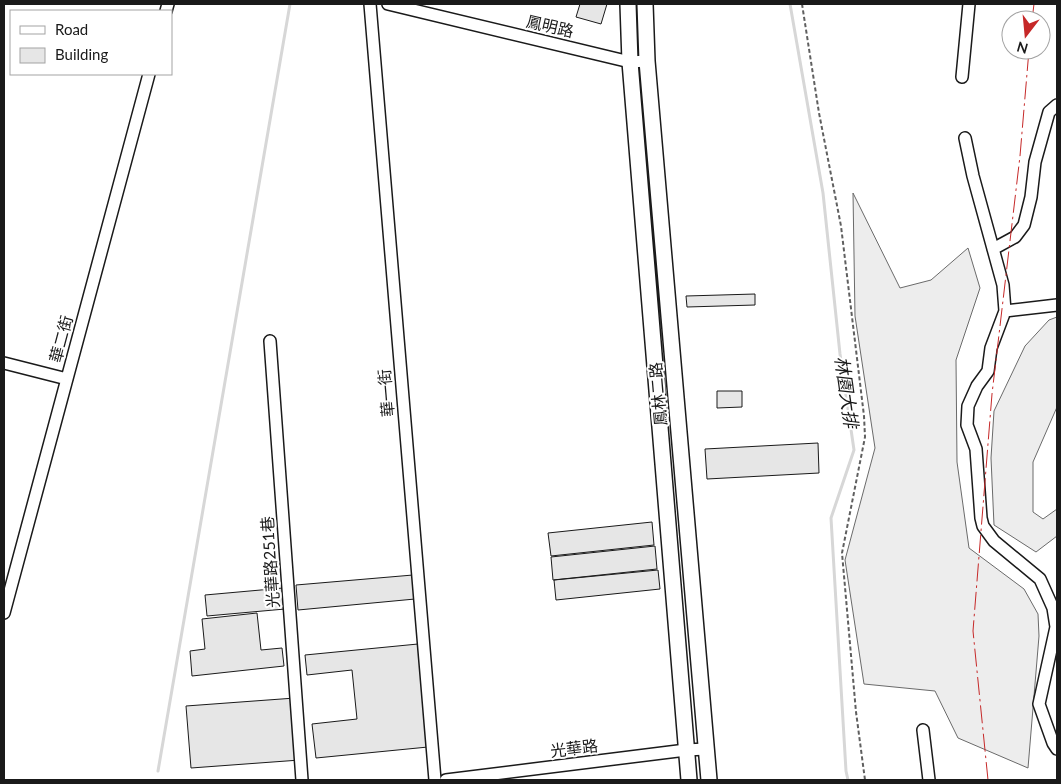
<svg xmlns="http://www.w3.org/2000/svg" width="1061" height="784" font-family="Lato,'Noto Sans TC',sans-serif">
  <rect width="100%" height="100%" fill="#fff"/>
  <!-- built -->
  <path fill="#ededed" stroke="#6a6a6a" d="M853,193L900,288L931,280L968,248L980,288L956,360L957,462L969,548L1024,589L1038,614L1039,636L1028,768L958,738L935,691L864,684L845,560L875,448L855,316Z
    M1057,317V407L1033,462V512L1043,519L1057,509V536L1036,552L994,525L991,458L994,411L1025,346L1049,320Z"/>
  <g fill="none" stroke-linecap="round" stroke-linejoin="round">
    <!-- stream -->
    <path stroke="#d7d7d7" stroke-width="3" d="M790,4L823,193L840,354L854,450L831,518L846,771L848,780
      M158,771L290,4"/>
  </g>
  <!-- building -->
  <path fill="#e6e6e6" stroke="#1a1a1a" d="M580,4H607L601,24L576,17Z
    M755,294V305L687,307L686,296Z
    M717,391H742V407L717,408Z
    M818,443L819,473L707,479L705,449Z
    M652,522L654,545L551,556L548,533Z
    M655,546L657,569L553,580L551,557Z
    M658,570L660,589L556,600L554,580Z
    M413,575L415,599L298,610L296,585Z
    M283,588L285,609L207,616L205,595Z
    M257,613L261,650L282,648L284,666L192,676L190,651L205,649L202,619Z
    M418,644L428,747L316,758L312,724L357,719L352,670L307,675L305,655Z
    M295,698L300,760L191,768L186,706Z"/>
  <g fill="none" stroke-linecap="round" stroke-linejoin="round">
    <defs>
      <path id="minor" d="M370,4L435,780
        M388,4L630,62L647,61
        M166,11L168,4
        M962,77L969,4
        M965,138L973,176L1003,285L1005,311L991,348L988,371L977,386L968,406L967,425L976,449L981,518L983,526L994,541L1040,579L1053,608L1056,627L1039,704L1053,743L1057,749
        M993,249L1015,237L1024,225L1031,197L1035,162L1049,112L1057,105
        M1005,311L1057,305
        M270,341L302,780
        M4,363L67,379
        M4,613L149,74
        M923,730L929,780
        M446,780L686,750L706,749"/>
      <path id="major" d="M628,4L630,62L689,780
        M645,4L647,61L709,780"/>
    </defs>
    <!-- minor casing -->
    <use href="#minor" stroke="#1a1a1a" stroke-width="14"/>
    <!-- major casing -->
    <use href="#major" stroke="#1a1a1a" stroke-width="18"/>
    <!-- path -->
    <path stroke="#5f5f5f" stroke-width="2" stroke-dasharray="4 2.5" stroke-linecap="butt" d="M802,4L819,113L841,226L864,416L865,437L842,553L856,712L865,780"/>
    <!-- minor -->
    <use href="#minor" stroke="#fff" stroke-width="11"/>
    <!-- major -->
    <use href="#major" stroke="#fff" stroke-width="15"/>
    <!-- power -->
    <path stroke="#c62828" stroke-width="1" stroke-dasharray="18 4 2.5 4" stroke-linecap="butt" d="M1032,20L1034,4
      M988,780L973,631L992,394L1020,156L1029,50"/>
  </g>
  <g text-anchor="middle" stroke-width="4" stroke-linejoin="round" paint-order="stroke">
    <!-- street labels -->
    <g font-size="16" fill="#1a1a1a" stroke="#fff">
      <text transform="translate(550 26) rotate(13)" y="6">鳳明路</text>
      <text transform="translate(61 339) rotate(-75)" y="6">華二街</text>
      <text transform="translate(386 393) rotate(-95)" y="6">華一街</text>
      <text transform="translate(658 394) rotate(-95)" y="6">鳳林二路</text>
      <text transform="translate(270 562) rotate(-94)" y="6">光華路251巷</text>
      <text transform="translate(574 748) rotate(-7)" y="6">光華路</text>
    </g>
    <!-- water labels -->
    <g font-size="18" font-style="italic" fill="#1a1a1a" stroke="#fff">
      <text transform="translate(846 392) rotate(82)" y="6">林園大排</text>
    </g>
  </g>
  <!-- border -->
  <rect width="1061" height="784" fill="none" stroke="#1a1a1a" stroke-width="10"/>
  <!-- legend -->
  <rect x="10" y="10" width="162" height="65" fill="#ffffff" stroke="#a3a3a3"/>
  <rect x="20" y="26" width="25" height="8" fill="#ffffff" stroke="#a3a3a3"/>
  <text x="55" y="35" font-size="15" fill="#1a1a1a">Road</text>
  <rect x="20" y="48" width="25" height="15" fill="#e6e6e6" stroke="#a3a3a3"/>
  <text x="55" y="60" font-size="15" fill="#1a1a1a">Building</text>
  <!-- north arrow -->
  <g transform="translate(1026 35) rotate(196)"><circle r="24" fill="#ffffff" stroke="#a3a3a3"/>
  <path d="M0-4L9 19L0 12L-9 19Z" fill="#c62828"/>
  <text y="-8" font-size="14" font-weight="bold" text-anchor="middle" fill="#1a1a1a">N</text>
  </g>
</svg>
